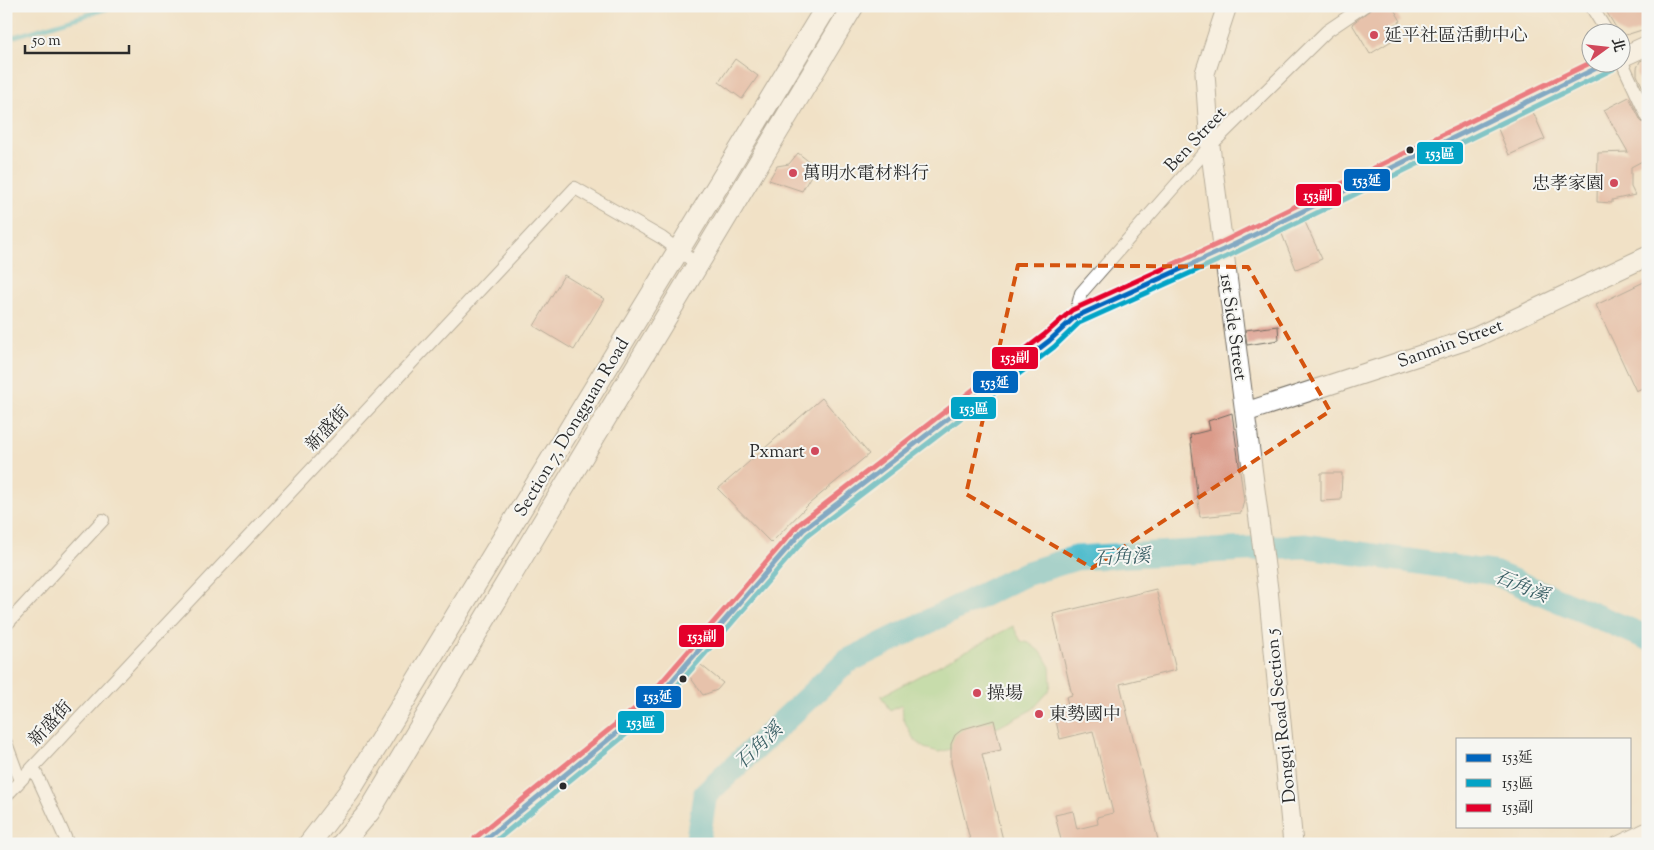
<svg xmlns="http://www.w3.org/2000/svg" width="1654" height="850" font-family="'Sorts Mill Goudy','Noto Serif TC',serif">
  <rect width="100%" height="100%" fill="#f6f6f2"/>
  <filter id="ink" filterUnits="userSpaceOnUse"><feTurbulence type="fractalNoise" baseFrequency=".02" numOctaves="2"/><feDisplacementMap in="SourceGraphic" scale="10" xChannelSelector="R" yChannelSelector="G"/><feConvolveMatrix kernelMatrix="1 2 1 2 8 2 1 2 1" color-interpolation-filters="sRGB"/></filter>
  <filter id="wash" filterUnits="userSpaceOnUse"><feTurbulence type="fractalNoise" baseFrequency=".0096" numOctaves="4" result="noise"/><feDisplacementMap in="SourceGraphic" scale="20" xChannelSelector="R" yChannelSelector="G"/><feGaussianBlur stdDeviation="1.12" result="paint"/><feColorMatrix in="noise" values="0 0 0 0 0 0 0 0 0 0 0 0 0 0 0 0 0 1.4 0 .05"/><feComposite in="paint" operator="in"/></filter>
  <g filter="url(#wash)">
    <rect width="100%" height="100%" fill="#f1e1c6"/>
    <!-- green -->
    <path fill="#95d48a" stroke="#60805a" d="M1013,626L1021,641L1029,643L1042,653L1050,667L1051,684L1049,691L1033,709L960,747L939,752L924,748L913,738L903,718L902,705L890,711L881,696Z"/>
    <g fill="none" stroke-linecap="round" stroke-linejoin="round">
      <!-- stream -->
      <path stroke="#52bdcd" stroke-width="4.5" d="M6,39L116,6"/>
      <!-- river -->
      <path stroke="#52bdcd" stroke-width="25" d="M697,844L705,795L846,662L1025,574L1076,558L1306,546L1494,573L1648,638"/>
    </g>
    <g id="blocks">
      <!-- building -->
      <path fill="#db9b8a" d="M1375,6H1392L1401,21L1387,29L1393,40L1370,54L1352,24Z
        M1603,6H1648V28L1626,35L1618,31Z
        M1648,58V98L1637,75V68L1640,61Z
        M735,59L758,76L742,99L719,82Z
        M1629,97L1641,121L1648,126V158L1631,167V187L1635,195L1612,200V203L1597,202L1598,153L1628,152L1604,110Z
        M1533,112L1545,139L1509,155L1498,129Z
        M798,153L816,167L802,191L769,180L777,166L789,164Z
        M1305,222L1322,259L1296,269L1282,234Z
        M564,275L604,299L574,350L534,326Z
        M1648,280V385L1636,391L1596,305Z
        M1278,326L1279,340L1247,345L1245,330Z
        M822,398L869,454L809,504L771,543L718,489Z
        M1232,413L1244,500L1241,513L1200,517L1190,435L1210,430L1208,421Z
        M1321,473H1342L1341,500L1321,501Z
        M1156,589L1176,670L1120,684L1159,844H1062L1055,815L1073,811L1077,829L1098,824L1097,817L1113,813L1093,731L1060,739L1053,707L1068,704L1066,697L1072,695L1053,614Z
        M701,665L723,683L717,690L703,695L690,677Z
        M994,720L1001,750L982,754L1004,844H971L951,763V744L955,735L963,729Z"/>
    </g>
  </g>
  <g filter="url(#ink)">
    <use href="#blocks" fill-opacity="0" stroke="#706b61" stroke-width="1"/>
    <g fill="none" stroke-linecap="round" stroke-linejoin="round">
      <defs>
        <path id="street" d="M1591,6L1607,32
          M1622,62L1648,118
          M1075,317L1081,293L1210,146L1327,31L1364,6
          M6,625L103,520
          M6,743L20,781
          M33,767L68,844
          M6,796L575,188L662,238L697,264
          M1615,844L1648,828"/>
        <path id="secondary" d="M1227,6L1205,73L1210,146L1268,589L1293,844
          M1622,57L1648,45
          M1246,412L1476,337L1648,256
          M480,844L652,704L803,530L1049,341L1075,317L1223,250L1610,62"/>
        <path id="primary" d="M309,844L349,792L827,6
          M342,844L369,812L853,6"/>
      </defs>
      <!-- street casing -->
      <use href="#street" stroke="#706b61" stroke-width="14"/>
      <!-- secondary casing -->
      <use href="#secondary" stroke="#706b61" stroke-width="21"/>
      <!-- primary casing -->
      <use href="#primary" stroke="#706b61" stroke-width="23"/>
      <!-- street -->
      <use href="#street" stroke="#fff" stroke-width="12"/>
      <!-- secondary -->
      <use href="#secondary" stroke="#fff" stroke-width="19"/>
      <!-- primary -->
      <use href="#primary" stroke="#fff" stroke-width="21"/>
      <defs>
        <path id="bus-1" d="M480,844L652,704L803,530L1049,341L1075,317L1223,250L1609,62"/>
        <path id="bus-2" d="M492,844L657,709L808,535L1054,347L1079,323L1226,257L1613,69"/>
        <path id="bus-3" d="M475,838L647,699L798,525L1044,335L1072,310L1220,243L1592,62"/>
      </defs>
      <!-- bus-1 casing -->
      <use href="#bus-1" stroke="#f6f6f2" stroke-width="9"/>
      <!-- bus-2 casing -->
      <use href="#bus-2" stroke="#f6f6f2" stroke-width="9"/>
      <!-- bus-3 casing -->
      <use href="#bus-3" stroke="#f6f6f2" stroke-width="9"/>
      <!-- bus-1 -->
      <use href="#bus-1" stroke="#0065bd" stroke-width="5"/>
      <!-- bus-2 -->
      <use href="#bus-2" stroke="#02a3c6" stroke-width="5"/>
      <!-- bus-3 -->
      <use href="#bus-3" stroke="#e4002b" stroke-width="5"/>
    </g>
  </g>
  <!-- marked area -->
  <path d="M0 0H1654V850H0ZM1018,265L1248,267L1330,411L1092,568L966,494Z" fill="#f1e1c6" fill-opacity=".55" fill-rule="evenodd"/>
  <path fill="none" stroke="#d5540f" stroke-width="4" stroke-dasharray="10 6" stroke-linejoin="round" d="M1018,265L1248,267L1330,411L1092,568L966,494Z"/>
  <!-- markers -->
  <g fill="#d1495b" stroke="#f6f6f2" stroke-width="2">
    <circle cx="1374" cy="35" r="5"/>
    <circle cx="793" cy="173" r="5"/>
    <circle cx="1614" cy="183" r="5"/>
    <circle cx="815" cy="451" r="5"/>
    <circle cx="977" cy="693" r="5"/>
    <circle cx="1039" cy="714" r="5"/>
  </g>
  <g fill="#2b2b2b" stroke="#f6f6f2" stroke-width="2">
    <circle cx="1410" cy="150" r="4.5"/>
    <circle cx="683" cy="679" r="4.5"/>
    <circle cx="563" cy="786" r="4.5"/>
  </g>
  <g text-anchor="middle" stroke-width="4" stroke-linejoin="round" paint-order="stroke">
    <!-- poi labels -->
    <g font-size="18" fill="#2b2b2b" stroke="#f6f6f2" text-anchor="start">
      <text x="1384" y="41">延平社區活動中心</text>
      <text x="803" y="179">萬明水電材料行</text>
      <text x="1604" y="189" text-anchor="end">忠孝家園</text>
      <text x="805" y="457" text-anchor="end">Pxmart</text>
      <text x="987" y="699">操場</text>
      <text x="1049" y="720">東勢國中</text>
    </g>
    <!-- street labels -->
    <g font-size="18" fill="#2b2b2b" stroke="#f6f6f2">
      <text transform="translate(1195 139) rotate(-47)" y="6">Ben Street</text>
      <text transform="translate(1234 327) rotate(82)" y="6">1st Side Street</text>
      <text transform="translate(1450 343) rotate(-20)" y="6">Sanmin Street</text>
      <text transform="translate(571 427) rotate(-59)" y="6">Section 7, Dongguan Road</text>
      <text transform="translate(327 428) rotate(-47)" y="6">新盛街</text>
      <text transform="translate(1280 716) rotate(-96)" y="6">Dongqi Road Section 5</text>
      <text transform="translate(50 723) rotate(-47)" y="6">新盛街</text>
    </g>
    <!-- water labels -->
    <g font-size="19" font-style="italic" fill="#395e64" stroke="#f6f6f2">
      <text transform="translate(1122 556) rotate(-3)" y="7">石角溪</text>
      <text transform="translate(1522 585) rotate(22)" y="7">石角溪</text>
      <text transform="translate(758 745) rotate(-44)" y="7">石角溪</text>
    </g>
  </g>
  <g stroke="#f6f6f2" stroke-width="2">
    <rect x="1416" y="141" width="48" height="24" rx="5" fill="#02a3c6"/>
    <rect x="1343" y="168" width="48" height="24" rx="5" fill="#0065bd"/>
    <rect x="1295" y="183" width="47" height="24" rx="5" fill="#e4002b"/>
    <rect x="991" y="346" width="48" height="24" rx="5" fill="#e4002b"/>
    <rect x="972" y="370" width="47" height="24" rx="5" fill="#0065bd"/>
    <rect x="950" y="396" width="47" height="24" rx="5" fill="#02a3c6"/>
    <rect x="678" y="624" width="47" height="24" rx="5" fill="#e4002b"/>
    <rect x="635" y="685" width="47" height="24" rx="5" fill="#0065bd"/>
    <rect x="617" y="710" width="48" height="24" rx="5" fill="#02a3c6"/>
  </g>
  <g font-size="14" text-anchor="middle" font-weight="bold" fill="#fff">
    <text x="1440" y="158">153區</text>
    <text x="1367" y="185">153延</text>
    <text x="1318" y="200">153副</text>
    <text x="1015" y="362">153副</text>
    <text x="995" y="387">153延</text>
    <text x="974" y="413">153區</text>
    <text x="702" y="641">153副</text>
    <text x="658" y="701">153延</text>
    <text x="641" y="727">153區</text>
  </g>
  <!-- margin -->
  <rect width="1654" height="850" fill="none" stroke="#f6f6f2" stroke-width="25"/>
  <!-- legend -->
  <rect x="1456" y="738" width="175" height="90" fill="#f6f6f2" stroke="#a5a5a2"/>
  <rect x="1466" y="754" width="25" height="8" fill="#0065bd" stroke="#a5a5a2"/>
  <text x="1502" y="762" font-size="15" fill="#2b2b2b">153延</text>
  <rect x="1466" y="779" width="25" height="8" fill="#02a3c6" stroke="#a5a5a2"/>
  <text x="1502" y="788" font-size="15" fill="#2b2b2b">153區</text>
  <rect x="1466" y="804" width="25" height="8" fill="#e4002b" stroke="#a5a5a2"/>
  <text x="1502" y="812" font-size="15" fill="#2b2b2b">153副</text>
  <!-- north arrow -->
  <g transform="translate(1606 48) rotate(75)"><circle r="24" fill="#f6f6f2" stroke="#a5a5a2"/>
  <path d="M0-4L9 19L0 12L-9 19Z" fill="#d1495b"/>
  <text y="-8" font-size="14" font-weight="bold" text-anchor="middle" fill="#2b2b2b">北</text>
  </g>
  <!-- scale -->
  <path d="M25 45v8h104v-8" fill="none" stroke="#2b2b2b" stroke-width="2.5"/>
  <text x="32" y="45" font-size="15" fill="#2b2b2b" stroke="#f6f6f2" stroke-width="4" paint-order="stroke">50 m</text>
</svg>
